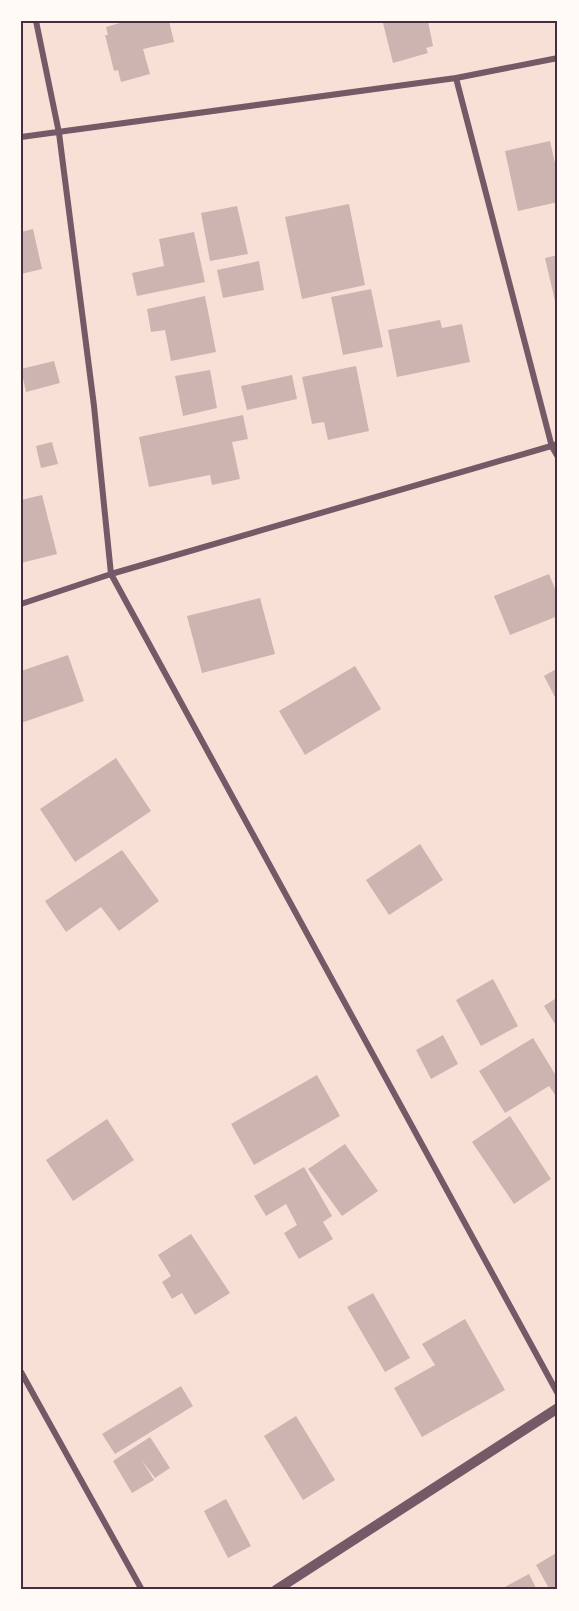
<svg xmlns="http://www.w3.org/2000/svg" width="579" height="1611" font-family="'Fira Sans Condensed',sans-serif">
  <rect width="100%" height="100%" fill="#f7e1d7"/>
  <!-- building -->
  <path fill="#ccb4b1" d="M127,21H169L174,42L143,49L150,74L121,82L118,70L114,71L105,35H108L106,27Z
    M389,21H428L433,46L426,48L428,53L393,63L383,23Z
    M550,141L558,176V202L518,211L505,151Z
    M349,204L365,285L302,299L285,217Z
    M237,206L248,254L210,261L201,213Z
    M33,229L42,269L21,274V232Z
    M194,232L205,282L137,296L132,273L164,266L159,239Z
    M558,255V300L555,301L545,258Z
    M259,261L264,290L223,298L217,270Z
    M371,289L383,347L343,355L331,297Z
    M205,296L216,352L171,361L165,330L151,332L147,309Z
    M440,320L442,328L462,324L470,362L397,377L388,330Z
    M54,361L60,383L26,392L21,369Z
    M356,366L369,431L328,440L324,422L312,424L302,377Z
    M210,370L217,408L183,416L175,376Z
    M292,375L297,399L247,410L241,386Z
    M243,415L248,439L232,442L240,479L212,485L210,475L149,487L139,437Z
    M52,442L58,464L41,468L36,446Z
    M42,495L57,554L21,563V500Z
    M549,574L558,596V616L510,635L494,596Z
    M260,598L275,654L202,673L187,616Z
    M68,655L84,701L21,723V671Z
    M355,666L381,709L305,755L279,711Z
    M558,668V703L544,676Z
    M116,758L151,811L75,862L40,809Z
    M420,844L443,880L389,915L366,880Z
    M122,850L159,901L119,931L101,907L66,932L45,901Z
    M493,979L518,1026L481,1046L456,1000Z
    M558,997V1029L544,1006Z
    M443,1035L458,1064L431,1079L416,1050Z
    M533,1038L558,1079V1099L549,1086L505,1113L479,1071Z
    M317,1075L340,1116L254,1165L231,1124Z
    M510,1116L551,1179L514,1204L472,1142Z
    M107,1119L134,1160L73,1201L46,1160Z
    M345,1144L378,1191L342,1216L308,1169Z
    M304,1167L332,1216L323,1222L333,1239L299,1259L284,1233L297,1225L286,1204L266,1216L254,1196Z
    M191,1234L230,1293L195,1315L182,1293L172,1299L162,1282L171,1276L158,1255Z
    M373,1293L410,1358L385,1372L347,1307Z
    M465,1319L505,1390L422,1437L394,1388L435,1365L422,1344Z
    M181,1386L193,1406L115,1454L102,1434Z
    M296,1416L335,1480L303,1500L264,1436Z
    M150,1437L170,1468L155,1478L141,1459L154,1480L132,1493L113,1461Z
    M226,1499L251,1546L228,1558L204,1511Z
    M558,1552V1590H550L536,1565Z
    M529,1574L537,1590H499Z"/>
  <g fill="none" stroke-linecap="round" stroke-linejoin="round">
    <!-- minor -->
    <path stroke="#755966" stroke-width="6" d="M36,21L59,133L94,406L111,574L558,1394
      M456,78L552,447L558,457
      M21,137L456,78L558,58
      M21,604L111,574L558,444
      M21,1372L142,1590"/>
    <!-- tertiary -->
    <path stroke="#755966" stroke-width="10" d="M276,1590L558,1408"/>
  </g>
  <!-- border -->
  <rect width="579" height="1611" fill="none" stroke="#fffaf5" stroke-width="45"/>
  <rect x="22" y="22" width="534" height="1566" fill="none" stroke="#4a2c40" stroke-width="2"/>
</svg>
